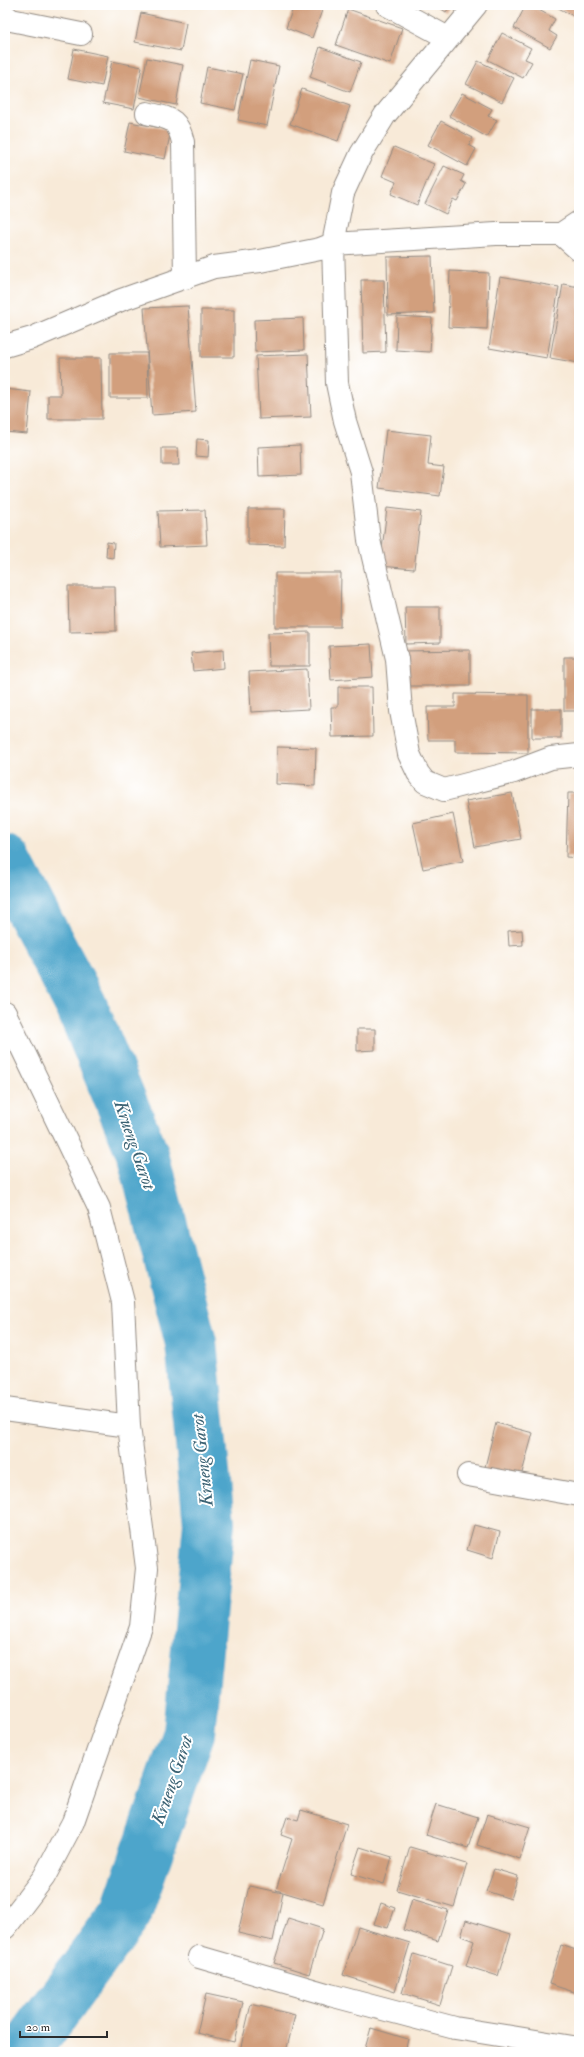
<svg xmlns="http://www.w3.org/2000/svg" width="584" height="2057" font-family="'IM FELL Double Pica',serif">
  <rect width="100%" height="100%" fill="#fff"/>
  <filter id="ink" filterUnits="userSpaceOnUse"><feTurbulence type="fractalNoise" baseFrequency=".025" numOctaves="2"/><feDisplacementMap in="SourceGraphic" scale="8" xChannelSelector="R" yChannelSelector="G"/><feConvolveMatrix kernelMatrix="1 2 1 2 8 2 1 2 1" color-interpolation-filters="sRGB"/></filter>
  <filter id="wash" filterUnits="userSpaceOnUse"><feTurbulence type="fractalNoise" baseFrequency=".012" numOctaves="4" result="noise"/><feDisplacementMap in="SourceGraphic" scale="16" xChannelSelector="R" yChannelSelector="G"/><feGaussianBlur stdDeviation="0.9" result="paint"/><feColorMatrix in="noise" values="0 0 0 0 0 0 0 0 0 0 0 0 0 0 0 0 0 1.4 0 .05"/><feComposite in="paint" operator="in"/></filter>
  <g filter="url(#wash)">
    <rect width="100%" height="100%" fill="#f8ead8"/>
    <g fill="none" stroke-linecap="round" stroke-linejoin="round">
      <!-- river -->
      <path stroke="#4ea5cb" stroke-width="52" d="M5,861L81,1005L143,1155L191,1343L209,1523L189,1733L126,1913L24,2052"/>
    </g>
    <g id="blocks">
      <!-- building -->
      <path fill="#d29f7d" d="M294,5H324L312,38L286,28Z
        M435,5H451L446,12Z
        M526,5H530L555,19L549,31L557,36L550,48L514,28Z
        M553,5H579V10L575,17Z
        M348,9L402,28L390,64L336,45Z
        M141,13L186,23L181,51L135,42Z
        M502,33L531,48L525,59L532,62L523,78L488,60Z
        M320,47L361,62L350,92L310,77Z
        M74,49L108,56L102,86L68,79Z
        M147,58L183,65L176,105L139,97Z
        M250,60L279,66L267,126L238,120Z
        M112,61L142,67L134,109L103,103Z
        M478,61L514,78L502,102L466,84Z
        M207,67L243,74L235,110L200,103Z
        M302,89L350,106L338,141L290,124Z
        M462,93L492,109L488,116L497,120L487,137L449,116Z
        M441,121L473,138L469,145L476,149L467,166L428,145Z
        M130,122L171,130L165,159L124,151Z
        M394,147L434,164L417,205L391,194L396,182L382,176Z
        M444,166L464,175L461,181L466,184L457,201L453,199L446,214L425,204Z
        M432,256L434,313L388,315L387,257Z
        M450,271L489,273L487,329L448,327Z
        M500,277L559,287L547,358L489,348Z
        M361,280H384L386,352L363,353Z
        M563,284L579,287V363L550,358Z
        M188,306L196,412L152,415L144,308Z
        M201,310H234V357H201Z
        M397,316L432,318L430,352L396,350Z
        M303,318L304,350L255,352L254,320Z
        M110,353H147L148,398H110Z
        M308,354L311,417L259,419L256,356Z
        M60,358H101L102,419H48V395H61Z
        M5,389L31,392L27,434L5,432Z
        M386,430L431,435L428,465L444,467L440,496L379,488Z
        M197,439L209,440L208,457L196,456Z
        M300,445L301,475L259,477L258,447Z
        M162,448H178L179,465H162Z
        M387,508L421,512L414,569L380,566Z
        M248,509H285L284,546L248,545Z
        M205,510L207,545L160,547L158,511Z
        M107,542L114,543L113,558L106,557Z
        M275,573H341L340,627H275Z
        M68,586H115L116,631L69,632Z
        M405,607H440V643L406,644Z
        M310,632V666H269L268,633Z
        M371,644L373,677L331,680L329,646Z
        M223,650L224,668L193,671L191,653Z
        M470,650V686H401V651Z
        M564,657H579V711H564Z
        M307,669L309,709L251,712L249,672Z
        M338,687H372L373,736L332,737L331,707H338Z
        M455,694L528,695V753L455,752V740H428L427,707H455Z
        M532,709H561V738H532Z
        M277,747L316,748L315,786L276,784Z
        M512,793L521,839L475,847L466,801Z
        M568,793H579V858L566,857Z
        M453,814L463,861L423,869L413,823Z
        M522,930L523,945L509,946L508,931Z
        M357,1029H375V1050L357,1051Z
        M496,1423L533,1433L520,1480L484,1471Z
        M474,1525L500,1532L493,1558L467,1550Z
        M436,1804L478,1817L468,1848L426,1835Z
        M301,1810L347,1824L323,1904L276,1890L292,1839L281,1835L287,1817L298,1820Z
        M487,1814L530,1827L520,1859L477,1845Z
        M360,1847L392,1857L384,1884L351,1874Z
        M410,1847L467,1864L454,1907L397,1890Z
        M494,1869L518,1876L511,1899L486,1891Z
        M249,1886L283,1893L273,1941L238,1933Z
        M412,1899L448,1910L438,1941L403,1930Z
        M381,1903L395,1908L388,1928L374,1924Z
        M288,1918L323,1929L309,1974L274,1963Z
        M466,1920L511,1934L498,1976L466,1966L474,1941L461,1936Z
        M358,1927L410,1943L395,1992L343,1975Z
        M561,1945L579,1951V1986L577,1993L549,1984Z
        M414,1954L452,1966L440,2005L402,1993Z
        M206,1994L243,2002L234,2042L197,2033Z
        M251,2004L295,2015L286,2052L240,2051Z
        M371,2028L408,2039L405,2052H364Z"/>
    </g>
  </g>
  <g filter="url(#ink)">
    <use href="#blocks" fill-opacity="0" stroke="#928a82" stroke-width="1"/>
    <g fill="none" stroke-linecap="round" stroke-linejoin="round">
      <defs>
        <path id="minor" d="M387,5L448,38
          M476,5L385,115L361,154L343,193L333,244L337,383L345,421L361,472L369,540L397,659L401,711L409,754L418,773L425,782L444,790L514,772L551,758L579,755
          M5,15L11,20L81,34
          M147,113C170,119 177,117 183,142L185,278
          M561,234L579,250
          M5,346L32,338L121,300L214,267L260,261L320,249L333,244L496,234H561L579,222
          M5,1013L99,1208L123,1302L129,1426L147,1568L141,1627L73,1822L44,1877L5,1928
          M5,1409L129,1426
          M468,1475L579,1495
          M199,1957L330,1995L455,2028L579,2048"/>
      </defs>
      <!-- minor casing -->
      <use href="#minor" stroke="#928a82" stroke-width="24"/>
      <!-- minor -->
      <use href="#minor" stroke="#fff" stroke-width="22"/>
    </g>
  </g>
  <g text-anchor="middle" stroke-width="4" stroke-linejoin="round" paint-order="stroke">
    <!-- water labels -->
    <g font-size="18" font-style="italic" fill="#3b6273" stroke="#fff">
      <text transform="translate(135 1145) rotate(71)" y="6">Krueng Garot</text>
      <text transform="translate(202 1460) rotate(-96)" y="6">Krueng Garot</text>
      <text transform="translate(172 1780) rotate(-71)" y="6">Krueng Garot</text>
    </g>
  </g>
  <!-- margin -->
  <rect width="584" height="2057" fill="none" stroke="#fff" stroke-width="20"/>
  <!-- scale -->
  <path d="M20 2031v6h87v-6" fill="none" stroke="#2b2b2b" stroke-width="2"/>
  <text x="26" y="2031" font-size="12" fill="#2b2b2b" stroke="#ffffff" stroke-width="3" paint-order="stroke">20 m</text>
</svg>
